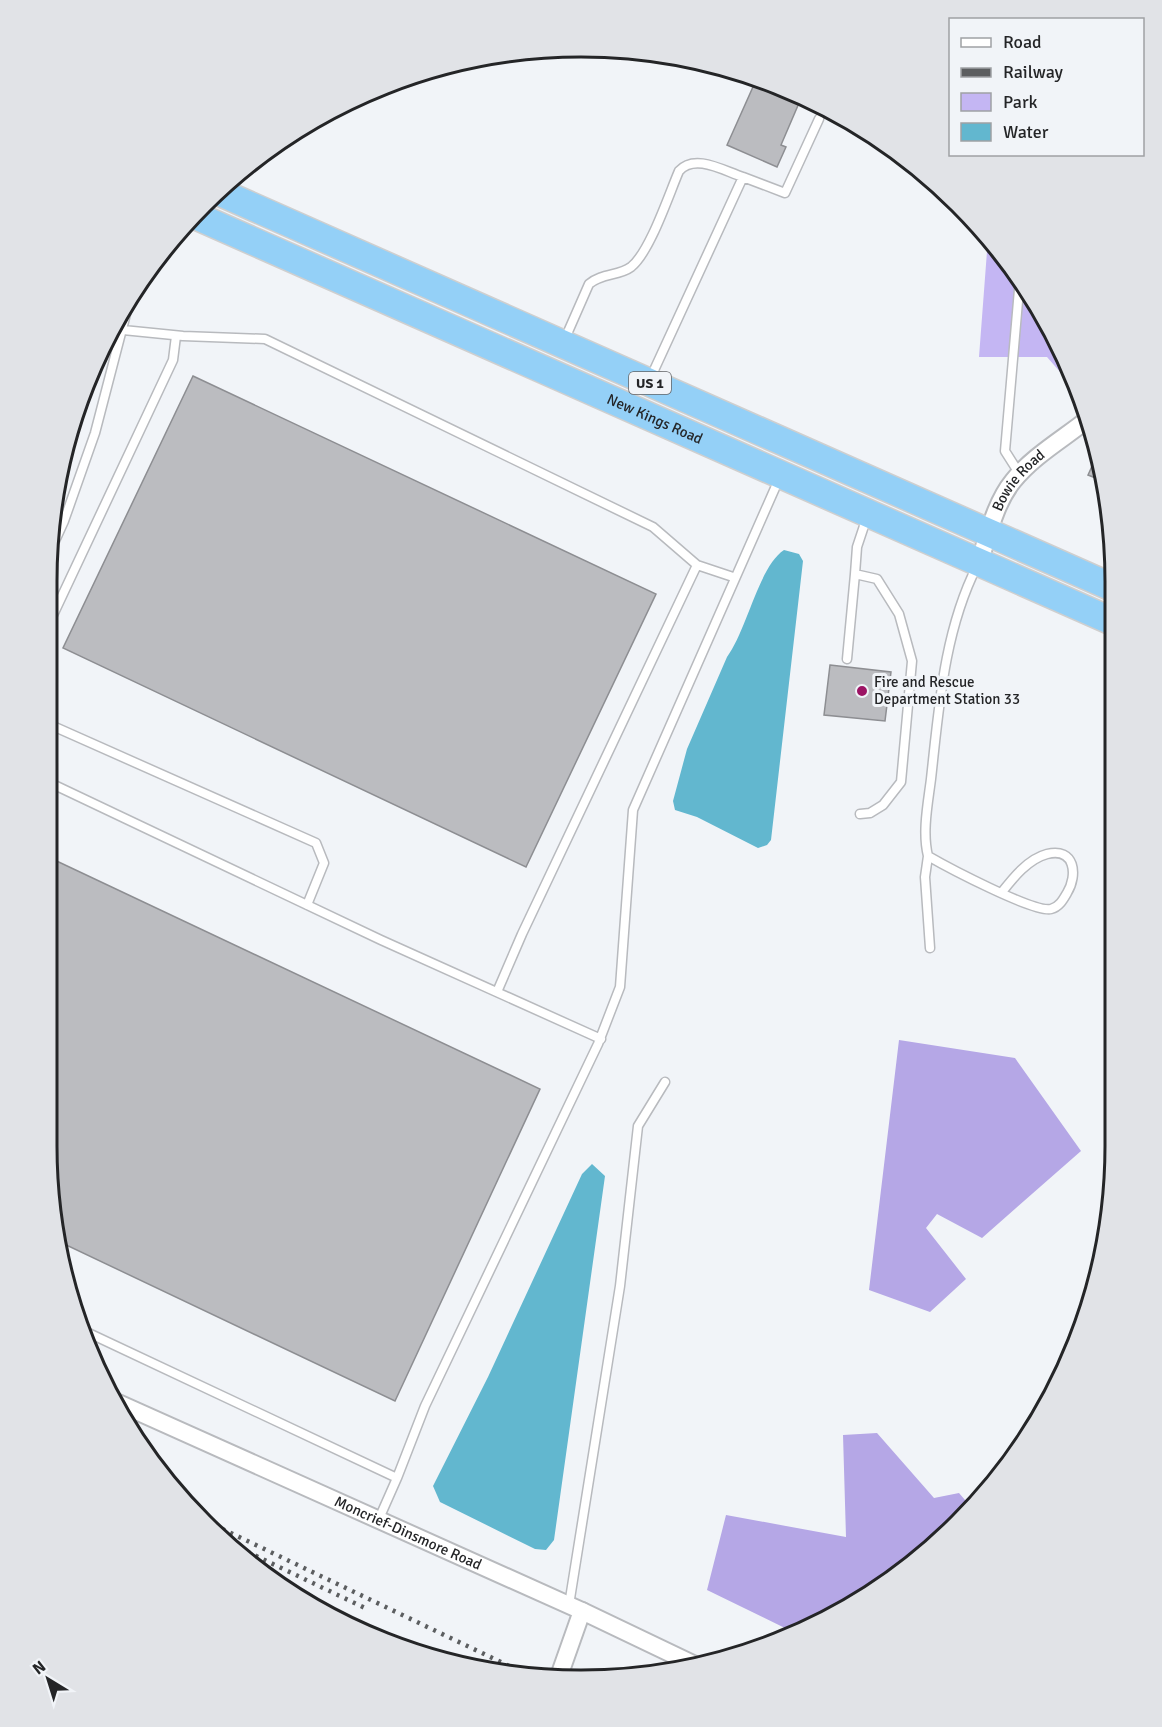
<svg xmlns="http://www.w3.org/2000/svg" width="1162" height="1727" font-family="Signika,sans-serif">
  <rect width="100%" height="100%" fill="#f1f4f8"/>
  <!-- green -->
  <path fill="#c4b6f3" d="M988,238C1026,285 1063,338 1081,396L1047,357H979Z"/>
  <!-- forest -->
  <path fill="#b5a7e6" d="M899,1040L1015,1058L1081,1151L982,1238L937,1214L926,1228L966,1279L930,1312L869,1290Z
    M877,1433L934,1498L959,1493L971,1507L959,1524L848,1609L791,1631L707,1590L726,1515L846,1537L843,1435Z"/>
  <!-- water -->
  <path fill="#62b7cf" d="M784,550L799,554L803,561L771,840L767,845L758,848L697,817L675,810L673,801L687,749L727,657C747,630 759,566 784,550Z
    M592,1164L605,1176L554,1540L546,1550L535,1549L440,1502L433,1486L488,1377L582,1174Z"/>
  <!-- building -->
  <path fill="#bbbcc0" stroke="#8d8e92" stroke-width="1.5" d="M757,78L785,87L802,96L781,145L786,147L777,167L727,145Z
    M193,376L656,594L526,867L63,648Z
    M1098,453L1105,476L1106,482L1088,475Z
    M830,665L891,672L885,721L824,715Z
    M46,856L540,1089L395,1401L62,1243L46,1146Z"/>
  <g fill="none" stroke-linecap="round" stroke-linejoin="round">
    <defs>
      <path id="service" d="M123,330L183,336L265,339L653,527L697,565L733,577
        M564,341L589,284C602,273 619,276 631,267C650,252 669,194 679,171C695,153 724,171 743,177
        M650,379L743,177L785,193L819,119
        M1019,473L1005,451L1020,278
        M49,554L64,521L95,433L127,310
        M977,566C944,631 939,707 931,779C928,803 922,832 928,856C947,867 1034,913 1051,909C1059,907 1063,900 1067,893C1078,875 1075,847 1047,854C1028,859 1013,878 1002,892
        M46,630L173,360L176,336
        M847,659L855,574
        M46,723L316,843L324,863L307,905
        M46,781L381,940L601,1039
        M860,814L870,813L883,805L901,782L912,661L899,614L877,579L855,574L857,547L867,517
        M928,856L925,877L930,948
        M497,992L522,934L697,565
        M80,1329L397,1478L378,1521
        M397,1478L425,1406L598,1044L620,987L633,810L779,479
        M569,1605L620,1286L638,1126L665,1082"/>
      <g id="minor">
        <path id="s1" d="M979,563C988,536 995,503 1013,481C1033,456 1063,439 1088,419"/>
        <path id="s2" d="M116,1402L582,1611L697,1666"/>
        <path d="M558,1679L582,1611"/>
      </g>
      <g id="trunk">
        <path d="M217,191L1116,589"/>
        <path id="s3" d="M194,215L1116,623"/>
      </g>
    </defs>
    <!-- service casing -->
    <use href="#service" stroke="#b8babe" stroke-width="11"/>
    <!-- minor casing -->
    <use href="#minor" stroke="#b8babe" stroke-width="20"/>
    <!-- trunk casing -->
    <use href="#trunk" stroke="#cfcfcf" stroke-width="30"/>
    <!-- service -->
    <use href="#service" stroke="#fff" stroke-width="8"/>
    <!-- minor -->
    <use href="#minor" stroke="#fff" stroke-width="16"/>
    <!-- trunk -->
    <use href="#trunk" stroke="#94d0f7" stroke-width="27"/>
    <!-- rail -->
    <path stroke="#5c5e60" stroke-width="4.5" stroke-dasharray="3 6" stroke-linecap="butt" d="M214,1525L528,1675
      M231,1544L365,1608"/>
  </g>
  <!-- markers -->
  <circle fill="#9c1464" stroke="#f1f4f8" stroke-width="2" cx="862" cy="691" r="6"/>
  <g text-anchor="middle" stroke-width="6" stroke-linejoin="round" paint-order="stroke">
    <!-- shield labels -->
    <rect fill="#f1f4f8" stroke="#626366" stroke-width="1.5" x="629" y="372" width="42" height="22" rx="4.5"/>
    <g font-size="14" font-weight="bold" fill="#242527">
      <text x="650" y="388">US 1</text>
    </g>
    <!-- street labels -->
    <g font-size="15" fill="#242527" stroke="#f1f4f8">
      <text dy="5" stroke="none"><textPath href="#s3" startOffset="504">New Kings Road</textPath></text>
      <text dy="5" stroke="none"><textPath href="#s1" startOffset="93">Bowie Road</textPath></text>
      <text dy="5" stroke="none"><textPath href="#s2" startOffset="320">Moncrief-Dinsmore Road</textPath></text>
    </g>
    <!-- poi labels -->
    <g font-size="15" fill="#242527" stroke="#f1f4f8" text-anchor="start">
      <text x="874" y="687">Fire and Rescue<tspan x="874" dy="17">Department Station 33</tspan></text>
    </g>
  </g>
  <!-- crop -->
  <path d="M0 0H1162V1727H0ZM581 57H581A524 524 0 0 1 1105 581V1146A524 524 0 0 1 581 1670H581A524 524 0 0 1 57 1146V581A524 524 0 0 1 581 57Z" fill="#e1e3e7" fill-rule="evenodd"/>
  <path fill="none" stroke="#242527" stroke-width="3" d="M581 57H581A524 524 0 0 1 1105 581V1146A524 524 0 0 1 581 1670H581A524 524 0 0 1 57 1146V581A524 524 0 0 1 581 57Z"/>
  <!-- legend -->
  <rect x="949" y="18" width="195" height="138" fill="#f1f4f8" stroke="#9fa1a4" stroke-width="1.5"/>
  <rect x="961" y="38" width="30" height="9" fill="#ffffff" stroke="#9fa1a4" stroke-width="1.5"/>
  <text x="1003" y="48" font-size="18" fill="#242527">Road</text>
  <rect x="961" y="68" width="30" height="9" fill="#5c5e60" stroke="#9fa1a4" stroke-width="1.5"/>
  <text x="1003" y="78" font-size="18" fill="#242527">Railway</text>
  <rect x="961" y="93" width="30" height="18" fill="#c4b6f3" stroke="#9fa1a4" stroke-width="1.5"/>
  <text x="1003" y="108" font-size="18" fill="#242527">Park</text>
  <rect x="961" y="123" width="30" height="18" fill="#62b7cf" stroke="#9fa1a4" stroke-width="1.5"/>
  <text x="1003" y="138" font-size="18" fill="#242527">Water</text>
  <!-- north arrow -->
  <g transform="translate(48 1679) rotate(322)" stroke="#f1f4f8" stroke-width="4.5" paint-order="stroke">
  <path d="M0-4.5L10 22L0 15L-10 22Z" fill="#242527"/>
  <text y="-9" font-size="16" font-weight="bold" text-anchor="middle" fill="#242527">N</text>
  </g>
</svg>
